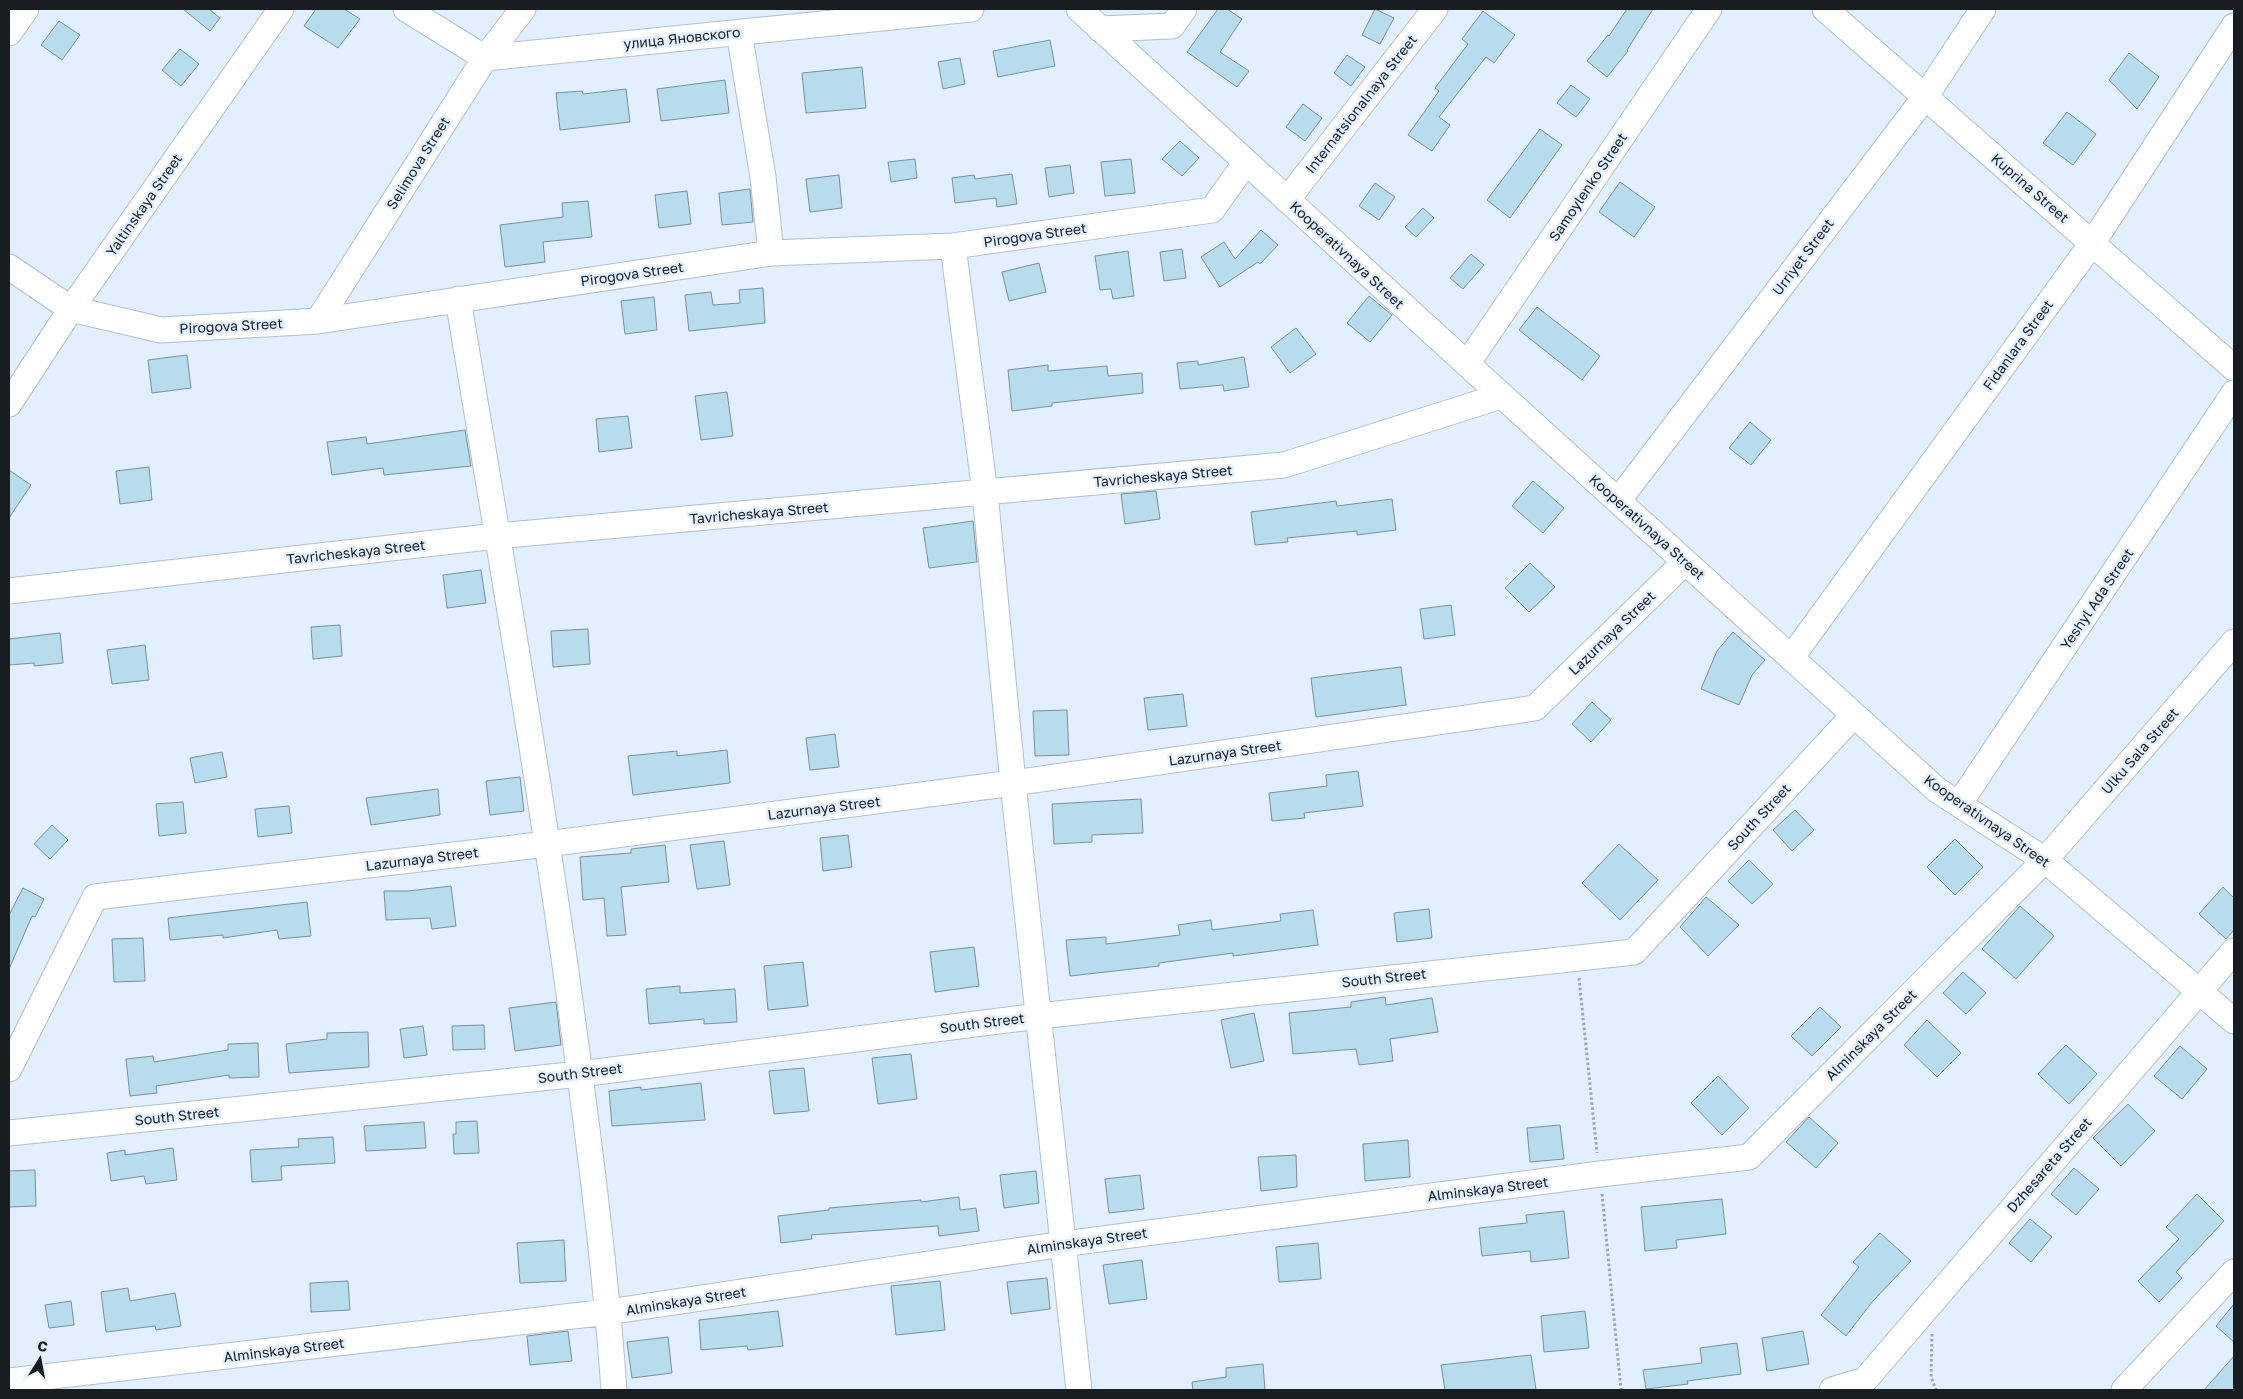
<svg xmlns="http://www.w3.org/2000/svg" width="2243" height="1399" font-family="'Golos Text',sans-serif">
  <rect width="100%" height="100%" fill="#e1effe"/>
  <!-- building -->
  <path fill="#b6dced" stroke="#7d8f98" d="M183,9H209L220,18L210,31Z
    M316,9H344L360,19L338,48L304,26Z
    M1218,9H1227L1242,19L1220,52L1249,71L1237,87L1187,52Z
    M1375,9L1394,18L1380,44L1362,35Z
    M1627,9H1653L1627,50L1628,51L1607,77L1587,61L1608,35L1609,36Z
    M1483,11L1515,35L1494,63L1486,57L1439,117L1450,125L1432,151L1408,135L1439,91L1435,88L1468,44L1462,39Z
    M59,21L80,35L62,60L41,45Z
    M1050,40L1055,66L998,77L993,51Z
    M180,49L199,64L181,86L162,70Z
    M2129,53L2159,77L2137,109L2109,80Z
    M1347,55L1365,67L1351,86L1334,73Z
    M960,58L965,84L943,89L938,62Z
    M862,67L866,108L806,113L802,73Z
    M725,80L729,113L661,121L657,89Z
    M1571,85L1590,99L1576,117L1557,103Z
    M626,89L630,122L560,130L556,93L582,91L583,94Z
    M1303,104L1322,118L1305,141L1286,127Z
    M2067,112L2096,134L2073,165L2043,143Z
    M1540,129L1562,145L1510,218L1487,200Z
    M1180,141L1199,158L1182,176L1162,159Z
    M915,159L917,178L891,182L888,162Z
    M1131,159L1135,193L1105,196L1101,162Z
    M1070,165L1074,193L1049,197L1045,168Z
    M1012,174L1017,204L997,207L996,198L955,203L952,178L974,175L975,179Z
    M839,175L842,208L810,212L806,179Z
    M1620,182L1655,207L1634,237L1599,212Z
    M1375,183L1395,197L1379,220L1359,206Z
    M750,189L753,222L722,225L719,193Z
    M687,191L691,224L659,228L655,195Z
    M588,201L592,237L543,242L545,262L505,267L500,225L563,217L562,203Z
    M1423,208L1434,218L1416,237L1405,227Z
    M1261,230L1278,245L1260,264L1258,262L1220,287L1201,257L1224,242L1235,259Z
    M1182,249L1186,278L1164,281L1160,252Z
    M1128,251L1134,296L1113,299L1111,289L1100,290L1095,256Z
    M1471,254L1484,265L1463,289L1450,278Z
    M1039,263L1046,292L1009,301L1002,272Z
    M763,288L765,323L689,331L685,295L711,292L713,305L740,303L739,290Z
    M1369,296L1392,315L1370,342L1347,323Z
    M654,297L657,330L625,334L621,301Z
    M1537,307L1600,356L1582,380L1519,330Z
    M1296,328L1316,354L1290,373L1271,347Z
    M187,355L191,388L152,393L148,360Z
    M1244,357L1249,387L1224,391L1223,385L1180,389L1177,363L1198,361V365Z
    M1048,365V371L1107,366L1108,376L1142,373L1143,393L1052,403V406L1012,411L1008,370Z
    M727,392L733,436L701,440L695,396Z
    M628,416L632,448L599,452L596,419Z
    M1750,422L1771,440L1751,465L1729,448Z
    M465,430L471,466L384,475L383,468L332,475L327,442L366,437L367,444Z
    M149,467L152,500L120,504L116,471Z
    M9,470L31,485L9,518Z
    M1533,481L1564,508L1543,533L1512,506Z
    M1156,491L1160,519L1125,524L1121,494Z
    M1392,499L1396,530L1357,535V531L1287,538L1288,542L1255,545L1251,512L1336,501L1337,506Z
    M973,521L977,562L929,568L923,528Z
    M1530,563L1555,587L1529,612L1505,588Z
    M481,570L486,603L447,608L443,575Z
    M1451,605L1455,635L1424,639L1420,609Z
    M340,625L342,656L313,659L311,627Z
    M588,629L590,664L553,667L551,631Z
    M1733,632L1765,660L1752,675L1739,705L1701,689L1717,651Z
    M60,633L63,663L34,666V663L9,665V639Z
    M145,645L149,680L112,684L107,650Z
    M1401,667L1406,705L1316,717L1311,678Z
    M1183,694L1187,726L1148,730L1144,698Z
    M1592,702L1611,720L1591,742L1572,724Z
    M1067,710L1069,755L1035,756L1033,711Z
    M835,734L839,767L810,770L806,738Z
    M727,750L730,783L633,795L628,756L677,751V756Z
    M222,752L227,777L195,783L190,758Z
    M1358,771L1363,806L1304,813L1305,818L1272,821L1269,793L1327,786L1326,775Z
    M520,777L524,811L490,815L486,781Z
    M438,789L440,815L371,825L366,798Z
    M1141,799L1143,833L1092,835V842L1054,844L1052,804Z
    M183,802L186,833L159,836L156,804Z
    M289,806L292,833L258,837L255,809Z
    M1795,810L1814,830L1792,851L1773,830Z
    M52,825L68,840L50,859L34,844Z
    M848,835L852,867L823,871L820,838Z
    M1955,839L1983,867L1955,895L1927,867Z
    M724,841L730,885L697,889L690,845Z
    M1619,844L1658,880L1620,920L1582,883Z
    M665,845L669,882L621,887L626,935L607,936L604,898L583,900L580,857L631,853V849Z
    M1749,860L1773,884L1752,904L1728,881Z
    M451,886L456,926L432,929L430,918L386,920L384,891H408Z
    M2223,887L2234,898V930L2226,939L2199,914Z
    M23,888L44,899L35,917L32,916L9,969V915Z
    M1706,897L1739,925L1708,956L1680,927Z
    M307,902L311,936L279,939L277,930L223,938V935L170,940L168,918Z
    M2020,906L2054,936L2016,979L1982,949Z
    M1429,909L1432,938L1397,942L1394,913Z
    M1313,910L1318,945L1233,956V953L1159,963V966L1070,976L1066,940L1106,937V944L1180,935L1178,925L1211,920L1212,930L1281,921L1280,914Z
    M143,938L145,981L114,982L112,939Z
    M974,947L979,986L935,992L930,952Z
    M803,962L808,1006L768,1010L764,966Z
    M1963,972L1986,993L1966,1014L1943,993Z
    M680,986V993L735,989L737,1022L704,1024V1019L649,1024L646,989Z
    M1385,997L1386,1005L1432,998L1438,1032L1390,1039L1393,1061L1359,1065L1356,1049L1293,1054L1289,1013L1351,1007V1002Z
    M556,1002L561,1045L515,1051L509,1008Z
    M1820,1007L1841,1027L1812,1056L1791,1036Z
    M1254,1013L1264,1061L1231,1068L1221,1020Z
    M1927,1020L1961,1053L1937,1077L1904,1045Z
    M484,1025L485,1049L453,1050L452,1026Z
    M423,1026L427,1055L404,1058L400,1029Z
    M368,1032L369,1067L289,1073L286,1044L327,1039V1033Z
    M258,1043L259,1077L229,1078V1075L156,1086L157,1093L130,1096L126,1059L153,1056L154,1062L228,1050V1044Z
    M2066,1045L2097,1074L2069,1104L2038,1074Z
    M2180,1046L2207,1069L2182,1099L2154,1076Z
    M911,1054L917,1099L878,1104L872,1058Z
    M804,1068L809,1111L774,1114L769,1071Z
    M1718,1076L1749,1108L1722,1135L1691,1103Z
    M701,1083L705,1120L612,1126L609,1091L641,1087V1090Z
    M2128,1104L2155,1131L2121,1166L2093,1138Z
    M1809,1117L1838,1143L1816,1168L1786,1142Z
    M477,1121L479,1153L454,1154L453,1134H456V1122Z
    M424,1122L426,1148L366,1151L364,1126Z
    M1560,1125L1564,1159L1530,1162L1527,1128Z
    M333,1137L335,1163L281,1166L282,1180L252,1182L250,1150L299,1147L298,1139Z
    M1408,1140L1410,1177L1365,1181L1363,1144Z
    M173,1148L177,1180L146,1184L144,1176L111,1181L107,1153L125,1150V1155Z
    M1296,1155L1297,1187L1261,1191L1258,1157Z
    M2074,1168L2099,1189L2076,1215L2051,1194Z
    M35,1170L36,1206L9,1207V1171Z
    M1036,1171L1039,1203L1004,1208L1000,1175Z
    M1140,1175L1144,1209L1109,1213L1105,1179Z
    M2197,1194L2224,1221L2176,1272L2182,1278L2159,1302L2138,1281L2179,1239L2166,1227Z
    M959,1197L960,1210L976,1208L979,1231L939,1236L938,1226L811,1235L812,1239L781,1243L778,1216L829,1210V1208L921,1200V1202Z
    M1722,1199L1726,1234L1676,1240L1677,1248L1645,1251L1641,1207Z
    M1564,1211L1569,1258L1531,1262L1530,1251L1482,1256L1479,1228L1527,1223L1526,1215Z
    M2030,1219L2052,1237L2031,1262L2009,1243Z
    M1880,1233L1911,1261L1872,1302L1846,1336L1821,1315L1859,1267L1853,1262Z
    M564,1240L566,1281L520,1283L517,1243Z
    M1318,1243L1321,1279L1279,1282L1276,1247Z
    M1142,1260L1147,1299L1109,1304L1103,1265Z
    M1047,1278L1050,1309L1011,1314L1007,1282Z
    M348,1281L350,1310L311,1312L310,1283Z
    M940,1281L945,1330L896,1335L891,1286Z
    M128,1288L130,1301L175,1293L181,1326L156,1330L155,1326L106,1332L101,1292Z
    M71,1301L74,1325L49,1328L45,1305Z
    M2234,1304V1342L2216,1326Z
    M778,1311L783,1346L748,1350L747,1346L701,1350L699,1320Z
    M1585,1311L1589,1348L1544,1352L1541,1316Z
    M568,1331L572,1361L530,1365L527,1336Z
    M1803,1331L1809,1364L1767,1371L1762,1338Z
    M668,1337L672,1373L632,1378L627,1342Z
    M1737,1343L1741,1374L1687,1381L1688,1384L1646,1389L1643,1370L1702,1363L1700,1348Z
    M1531,1355L1536,1390H1445L1441,1365Z
    M2234,1356V1390H2204Z
    M1263,1364L1265,1390H1193L1192,1382L1226,1377V1368Z"/>
  <g fill="none" stroke-linecap="round" stroke-linejoin="round">
    <defs>
      <path id="minor" d="M406,9L485,58L971,9
        M1079,9L1467,364L1937,790L2045,860L2234,1021
        M1825,9L2234,368
        M1100,29L1172,26L1184,9
        M739,32L763,177L771,253
        M9,33L26,9
        M1287,200L1435,9
        M953,246L985,493L1013,783L1079,1390
        M9,267L71,309L161,330L318,321L771,253L953,246L1212,210L1246,162
        M458,299C495,523 534,747 566,972C585,1111 604,1250 614,1390
        M318,321L485,58L523,9
        M1467,364L1709,9
        M9,404L71,309L281,9
        M1618,501L1925,97L1983,9
        M9,591L497,536L1284,465L1501,396
        M1791,658L2093,242L2234,26
        M1959,804L2234,393
        M9,1069L95,897L547,844L1013,783L1535,708L1685,562
        M9,1133L580,1074L1039,1016L1634,952L1854,715
        M9,1381L608,1312L1063,1244L1600,1174L1749,1157L2045,860L2234,642
        M1832,1390L1865,1380L2234,951
        M2124,1390L2234,1272"/>
    </defs>
    <!-- minor casing -->
    <use href="#minor" stroke="#b2bfcd" stroke-width="27"/>
    <!-- path -->
    <path stroke="#9ba6b1" stroke-width="3" stroke-dasharray="2.5 2.5" stroke-linecap="butt" d="M1579,978L1597,1153
      M1602,1194L1621,1390
      M1932,1334L1931,1377L1936,1390"/>
    <!-- minor -->
    <use href="#minor" stroke="#fff" stroke-width="25"/>
  </g>
  <g text-anchor="middle" stroke-width="5" stroke-linejoin="round" paint-order="stroke">
    <!-- street labels -->
    <g font-size="14" fill="#181d22" stroke="#e1effe">
      <text transform="translate(682 38) rotate(-6)" y="5">улица Яновского</text>
      <text transform="translate(1361 104) rotate(-52)" y="5">Internatsionalnaya Street</text>
      <text transform="translate(418 163) rotate(-58)" y="5">Selimova Street</text>
      <text transform="translate(1588 187) rotate(-56)" y="5">Samoylenko Street</text>
      <text transform="translate(2030 188) rotate(41)" y="5">Kuprina Street</text>
      <text transform="translate(144 205) rotate(-55)" y="5">Yaltinskaya Street</text>
      <text transform="translate(1035 235) rotate(-8)" y="5">Pirogova Street</text>
      <text transform="translate(1347 255) rotate(43)" y="5">Kooperativnaya Street</text>
      <text transform="translate(1803 257) rotate(-53)" y="5">Urriyet Street</text>
      <text transform="translate(632 274) rotate(-8)" y="5">Pirogova Street</text>
      <text transform="translate(231 326) rotate(-3)" y="5">Pirogova Street</text>
      <text transform="translate(2018 345) rotate(-54)" y="5">Fidanlara Street</text>
      <text transform="translate(1163 476) rotate(-5)" y="5">Tavricheskaya Street</text>
      <text transform="translate(759 513) rotate(-5)" y="5">Tavricheskaya Street</text>
      <text transform="translate(1647 527) rotate(42)" y="5">Kooperativnaya Street</text>
      <text transform="translate(356 552) rotate(-6)" y="5">Tavricheskaya Street</text>
      <text transform="translate(2097 599) rotate(-56)" y="5">Yeshyl Ada Street</text>
      <text transform="translate(1612 633) rotate(-44)" y="5">Lazurnaya Street</text>
      <text transform="translate(2140 751) rotate(-49)" y="5">Ulku Sala Street</text>
      <text transform="translate(1225 753) rotate(-8)" y="5">Lazurnaya Street</text>
      <text transform="translate(824 808) rotate(-7)" y="5">Lazurnaya Street</text>
      <text transform="translate(1759 817) rotate(-47)" y="5">South Street</text>
      <text transform="translate(1987 821) rotate(35)" y="5">Kooperativnaya Street</text>
      <text transform="translate(422 859) rotate(-7)" y="5">Lazurnaya Street</text>
      <text transform="translate(1384 978) rotate(-6)" y="5">South Street</text>
      <text transform="translate(982 1023) rotate(-7)" y="5">South Street</text>
      <text transform="translate(1871 1035) rotate(-45)" y="5">Alminskaya Street</text>
      <text transform="translate(580 1073) rotate(-7)" y="5">South Street</text>
      <text transform="translate(177 1116) rotate(-6)" y="5">South Street</text>
      <text transform="translate(2049 1165) rotate(-49)" y="5">Dzhesareta Street</text>
      <text transform="translate(1488 1189) rotate(-7)" y="5">Alminskaya Street</text>
      <text transform="translate(1087 1241) rotate(-8)" y="5">Alminskaya Street</text>
      <text transform="translate(686 1301) rotate(-9)" y="5">Alminskaya Street</text>
      <text transform="translate(284 1350) rotate(-7)" y="5">Alminskaya Street</text>
    </g>
  </g>
  <!-- border -->
  <rect width="2243" height="1399" fill="none" stroke="#181d22" stroke-width="20"/>
  <!-- north arrow -->
  <g transform="translate(40 1359) rotate(11)" stroke="#e1effe" stroke-width="4" paint-order="stroke">
  <path d="M0-4L9 19L0 12L-9 19Z" fill="#181d22"/>
  <text y="-8" font-size="14" font-weight="bold" text-anchor="middle" fill="#181d22">С</text>
  </g>
</svg>
